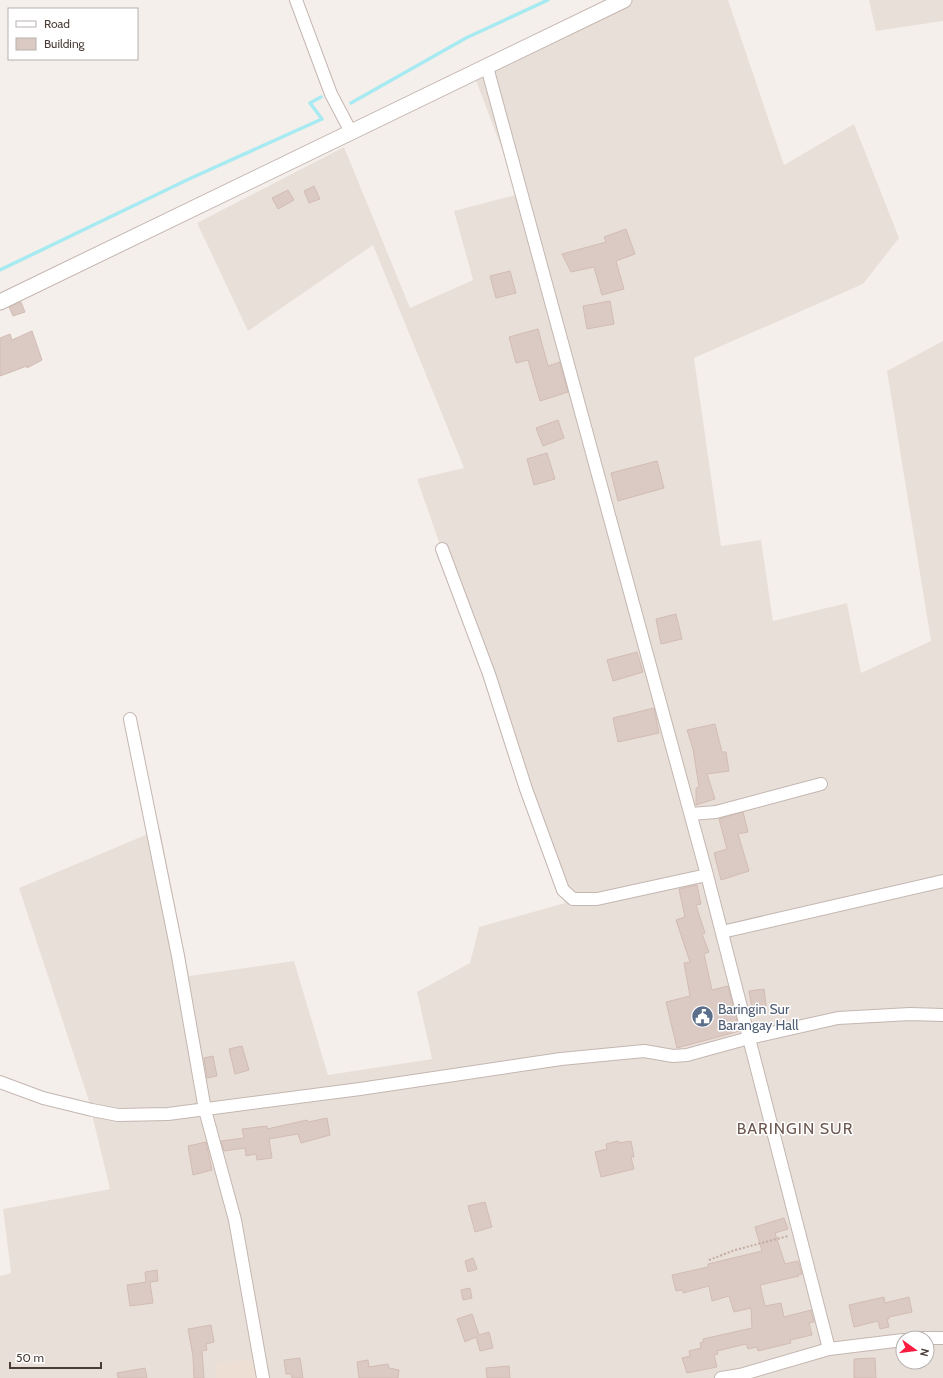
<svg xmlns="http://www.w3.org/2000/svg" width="943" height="1378" font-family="Cabin,sans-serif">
  <rect width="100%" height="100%" fill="#f5efeb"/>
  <!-- residential -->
  <path fill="#e9dfd9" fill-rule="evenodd" d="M632,0H728L784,165L854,124L899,238L863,284L694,358L721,546L761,540L773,621L847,603L861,673L931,641L887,371L943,341V1378H0V1276L11,1273L3,1209L110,1189L88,1098L19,888L160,829L189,976L294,961L328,1075L432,1059L417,992L470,963L479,927L565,903L417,479L464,468L373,245L248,331L197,223L344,147L410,308L473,280L454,211L519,194L475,78ZM903,1338H927V1362H903Z
    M869,0H943V21L876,31Z"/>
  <!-- education -->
  <path fill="#eedfd5" d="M256,1360L257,1378H216L215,1363Z"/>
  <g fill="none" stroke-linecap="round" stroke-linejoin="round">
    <!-- stream -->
    <path stroke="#a7eaf1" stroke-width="3.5" d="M351,103L466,38L548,0
      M0,270L189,179L322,119L310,103L321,97"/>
  </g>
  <!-- building -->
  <path fill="#dacac3" stroke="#d2bcb3" d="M314,186L320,199L309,203L304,191Z
    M288,190L294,200L278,209L272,198Z
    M626,229L635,254L616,261L624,289L602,295L594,267L571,272L562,254L606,242L604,237Z
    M510,271L516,293L496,298L490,276Z
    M610,301L614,324L587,329L583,306Z
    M21,302L25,312L13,316L9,307Z
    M538,329L548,366L560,362L568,392L540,401L528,360L516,363L509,337Z
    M32,331L42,360L27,368V366L0,376V338L10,334L12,340Z
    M558,420L564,438L543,446L536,428Z
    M547,453L555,479L534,485L527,459Z
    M657,461L664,488L618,501L611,473Z
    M676,614L682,639L661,644L656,619Z
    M637,652L643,672L613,681L607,660Z
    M654,708L659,733L618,742L613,718Z
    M715,724L722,752H726L729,771L707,774L715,799L696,805V788L699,787L693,749L687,730Z
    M743,812L748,832L738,834L749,871L721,880L714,853L727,849L719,819Z
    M697,885L701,904L696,905L705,933L702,934L709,952L704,954L712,990L728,986L740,1031L677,1048L666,1002L690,996L684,963L690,962L676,920L685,917L679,889Z
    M764,989L766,1006L752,1009L749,991Z
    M242,1046L249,1070L235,1074L229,1049Z
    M213,1056L217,1076L207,1078L204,1058Z
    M327,1118L330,1135L301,1143L298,1134L269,1139L272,1158L257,1160L256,1154L246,1156L245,1148L224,1151L221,1141L244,1138L242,1129L267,1126V1129L307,1120L308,1122Z
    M618,1141L619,1143L631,1141L634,1157H631L634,1169L601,1177L595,1152L607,1149L606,1144Z
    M206,1142L212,1170L193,1175L188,1146Z
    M485,1202L492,1227L475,1232L468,1206Z
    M784,1218L788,1229L775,1233L785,1264L798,1261L802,1274L798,1275L799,1276L760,1285L765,1306L781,1303L784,1317L811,1310L814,1322L809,1323L812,1335L790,1340L791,1343L758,1351L757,1347L748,1349L746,1344L717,1351L718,1354L714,1355L717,1367L687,1373L682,1358L690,1356L689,1351L701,1348L700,1343L703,1342V1339L752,1328L751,1308L734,1312L729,1296L712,1301L709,1286L683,1293V1290L676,1291L672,1275L708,1267V1264L762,1251L755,1227Z
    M473,1258L477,1269L468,1272L465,1261Z
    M157,1270L158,1281L150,1282L153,1303L130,1306L127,1285L146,1282L145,1272Z
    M470,1288L472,1298L463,1300L461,1290Z
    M884,1297L885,1303L909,1297L912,1312L889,1317V1319H887L889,1327L880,1329L878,1321L854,1327L849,1305Z
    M472,1314L479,1335L489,1332L493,1348L480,1351L476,1337L465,1342L457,1319Z
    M211,1325L214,1342L206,1344L207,1350L202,1351L204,1378H194L193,1356L188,1329Z
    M300,1358L303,1378H292L291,1374H286L284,1360Z
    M875,1358L876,1378H854V1359Z
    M368,1360L369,1367L388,1364L389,1368L399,1370L398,1378H359L357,1362Z
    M509,1366L510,1378H487L486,1368Z
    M145,1368L147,1378H118L117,1373Z"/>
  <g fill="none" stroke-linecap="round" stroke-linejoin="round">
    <defs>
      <path id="minor" d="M296,0L331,94L351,132
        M487,67L707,875L829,1349
        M442,549L489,674L526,789L563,890L573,899H597L707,875
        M130,719L178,956L205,1110L235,1220L263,1378
        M691,814L716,812L821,784
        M722,932L943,881
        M0,1082L43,1098L92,1110L118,1115L168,1114L360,1089L561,1059L644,1051L673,1056L687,1055L749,1038L838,1018L910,1014L943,1015
        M915,1338H943
        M721,1378L740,1375L829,1349L903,1340"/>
      <path id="tertiary" d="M0,302L624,0"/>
    </defs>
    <!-- minor casing -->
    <use href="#minor" stroke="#c4b6b0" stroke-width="14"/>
    <!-- tertiary casing -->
    <use href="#tertiary" stroke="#c4b6b0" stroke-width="17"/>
    <!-- path -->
    <path stroke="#c3aa9e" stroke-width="2" stroke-dasharray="2 2" stroke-linecap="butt" d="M709,1260L735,1250L788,1236"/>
    <!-- minor -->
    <use href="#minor" stroke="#fff" stroke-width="12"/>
    <!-- tertiary -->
    <use href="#tertiary" stroke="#fff" stroke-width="15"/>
  </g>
  <!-- icons -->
  <defs>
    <symbol id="civic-disc" viewBox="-11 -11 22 22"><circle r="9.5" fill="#5c6f8a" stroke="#fff"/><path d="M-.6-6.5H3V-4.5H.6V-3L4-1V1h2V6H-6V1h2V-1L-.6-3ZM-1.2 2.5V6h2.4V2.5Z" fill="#fff"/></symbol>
  </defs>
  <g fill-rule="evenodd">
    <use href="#civic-disc" x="690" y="1004" width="25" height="25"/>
  </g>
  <g text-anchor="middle" stroke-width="3" stroke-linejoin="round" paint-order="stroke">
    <!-- service labels -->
    <g font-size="14" fill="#4e5e75" stroke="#fff" text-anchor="start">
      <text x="718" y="1014">Baringin Sur<tspan x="718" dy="16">Barangay Hall</tspan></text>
    </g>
    <!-- quarter labels -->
    <g font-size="16" letter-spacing="1" fill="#6d584f" stroke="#fff">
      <text x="795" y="1134">BARINGIN SUR</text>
    </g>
  </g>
  <!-- legend -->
  <rect x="8" y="8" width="130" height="52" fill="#ffffff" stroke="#b7b1af"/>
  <rect x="16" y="21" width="20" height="6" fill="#ffffff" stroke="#b7b1af"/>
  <text x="44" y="28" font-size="12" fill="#4a3d38">Road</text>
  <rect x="16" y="38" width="20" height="12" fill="#dacac3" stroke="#b7b1af"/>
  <text x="44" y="48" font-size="12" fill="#4a3d38">Building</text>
  <!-- north arrow -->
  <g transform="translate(915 1350) rotate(104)"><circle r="19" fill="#ffffff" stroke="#b7b1af"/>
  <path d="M0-3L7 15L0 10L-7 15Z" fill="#fb1c40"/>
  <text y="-6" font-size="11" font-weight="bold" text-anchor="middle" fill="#4a3d38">N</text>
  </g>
  <!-- scale -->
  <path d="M10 1362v6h91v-6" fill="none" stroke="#4a3d38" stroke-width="2"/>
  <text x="16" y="1362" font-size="12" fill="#4a3d38" stroke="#ffffff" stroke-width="3" paint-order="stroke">50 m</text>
</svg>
